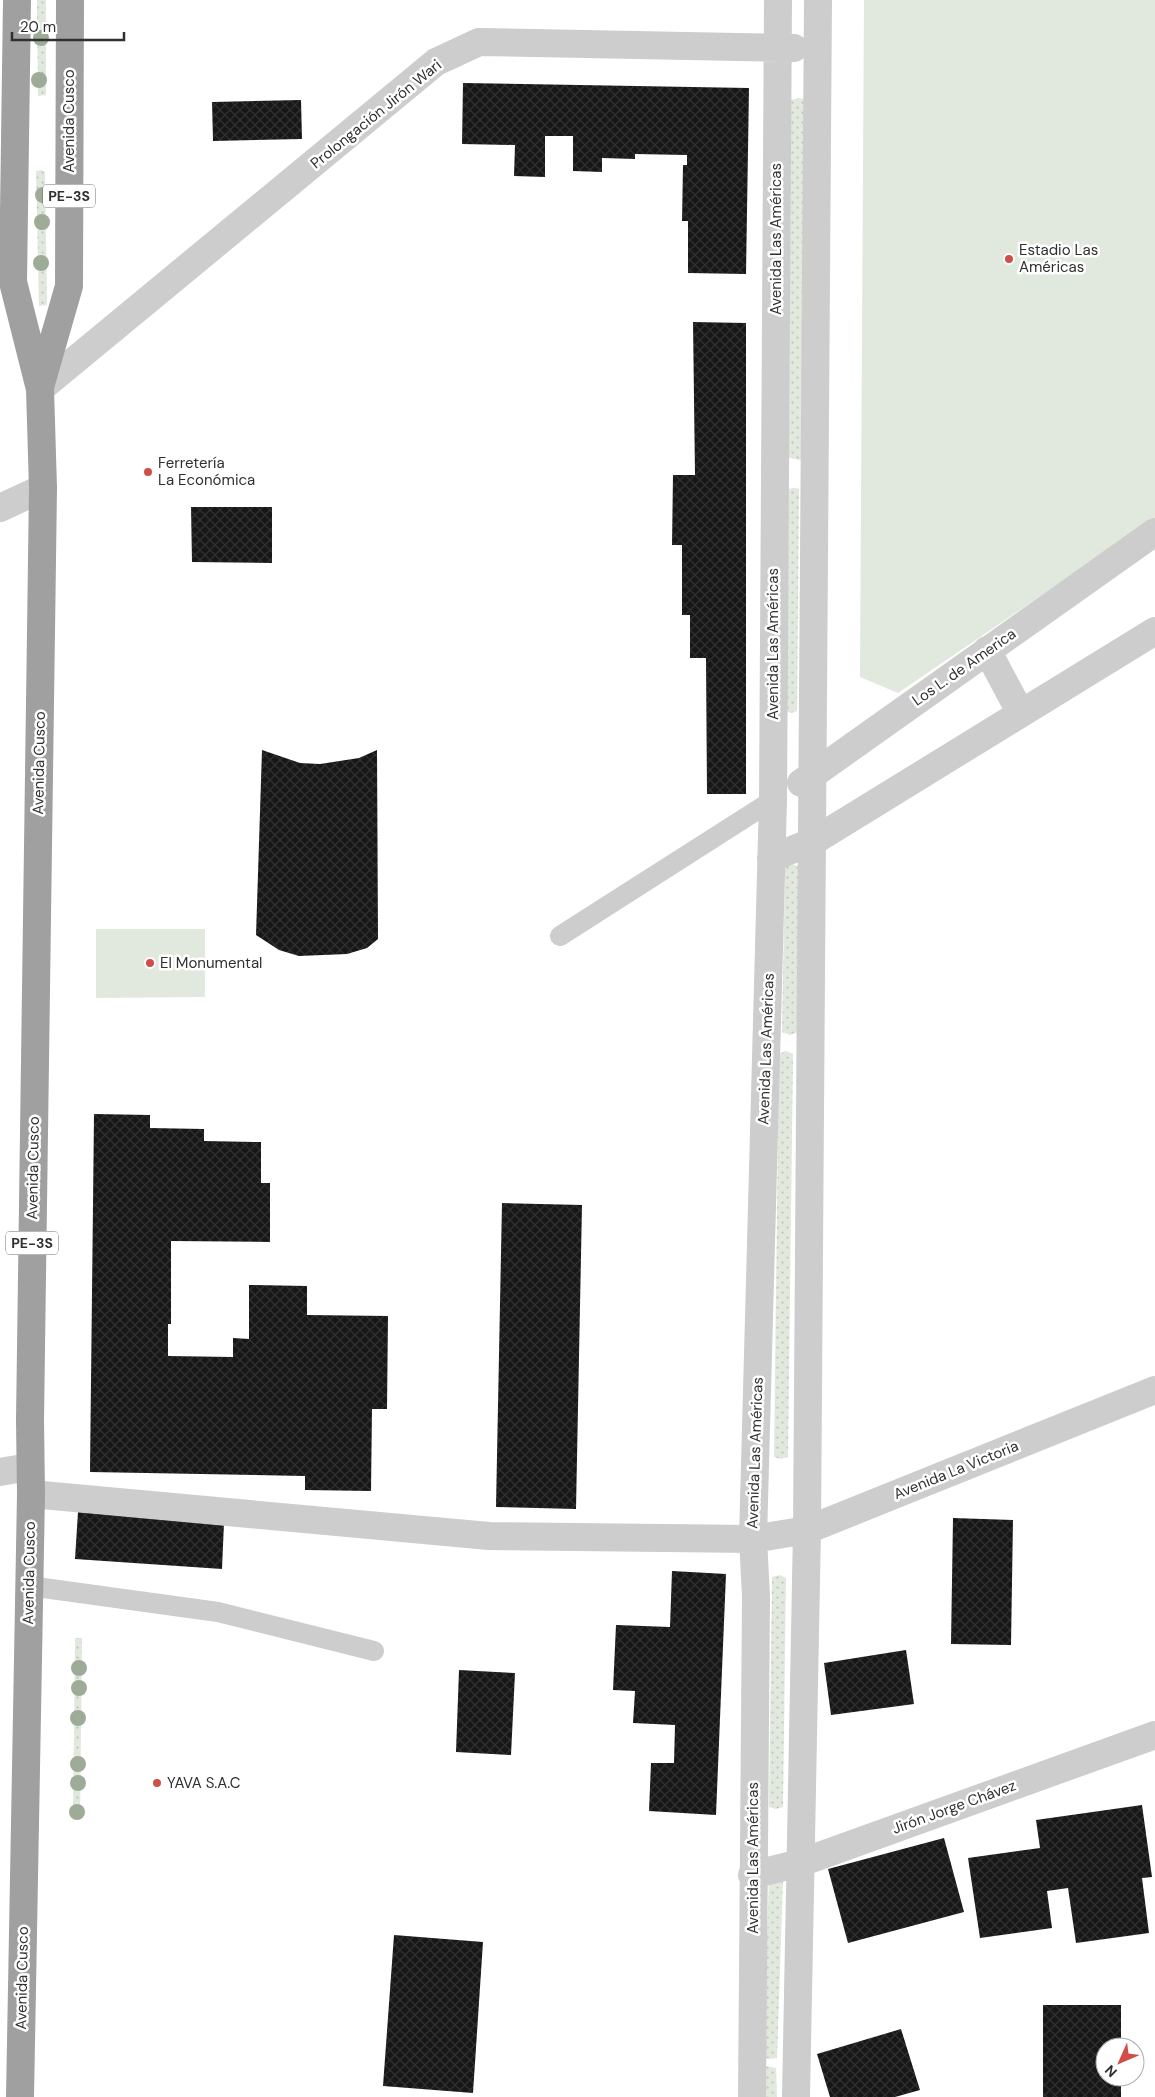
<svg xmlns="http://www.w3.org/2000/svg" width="1155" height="2097" font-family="'DM Sans',sans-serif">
  <defs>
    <pattern id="park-dots" width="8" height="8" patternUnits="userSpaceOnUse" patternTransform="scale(1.25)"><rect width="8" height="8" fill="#e1e8dd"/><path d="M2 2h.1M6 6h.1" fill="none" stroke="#c1c7be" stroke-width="1.8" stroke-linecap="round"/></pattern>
    <pattern id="building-cross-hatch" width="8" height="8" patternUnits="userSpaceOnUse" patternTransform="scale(1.25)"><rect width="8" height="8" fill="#171717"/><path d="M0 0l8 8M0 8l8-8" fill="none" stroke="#303030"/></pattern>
  </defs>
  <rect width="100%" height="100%" fill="#fff"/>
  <!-- park -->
  <path fill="url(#park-dots)" d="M37,0H46V95L38,96Z
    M799,98L807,100L801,460L789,458L791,100Z
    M41,170L45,172L47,305L39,306L36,171Z
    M794,488L799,489L797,711L791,713L786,711L788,489Z
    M792,864L800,867L798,1032L790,1035L782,1032L785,866Z
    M786,1051L793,1054L788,1457L781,1459L774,1457L779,1054Z
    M780,1575L786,1578L783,1807L776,1809L769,1807L772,1577Z
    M75,1638H82L80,1818H73Z
    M769,1878L783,1879L777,2058L770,2059L763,2058Z
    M765,2066L776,2068L777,2097H763Z"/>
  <!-- garden -->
  <path fill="#e1e8dd" d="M864,0H1155V518L898,693L860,677Z
    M96,929H205V997L96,998Z"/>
  <!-- building -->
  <path fill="url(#building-cross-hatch)" d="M463,83L749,88L746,274L688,273V221H682L683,165H687V155L635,154V159L602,158V172L573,171V136H545V177L514,176L515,145L462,144Z
    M301,100L302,139L213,141L212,102Z
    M693,322L746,323V794H707L706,658H690V615H682V545H672L673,475H695Z
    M191,507H272V563L192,562Z
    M262,750L300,763L320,764L359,758L377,750L378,939L367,948L347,954L299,956L279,950L256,935Z
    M94,1114L150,1115V1128L204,1129V1141L261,1142V1183H270V1242L171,1241V1324H168V1356L233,1357V1338L249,1339V1285L307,1286V1315L388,1316L387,1409H372L371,1491L305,1490V1476L90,1472Z
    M502,1203L582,1205L576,1509L496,1507Z
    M78,1512L224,1523L222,1569L75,1559Z
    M953,1518L1013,1520L1011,1645L951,1644Z
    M672,1571L726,1574L716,1815L649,1811L651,1763H674L675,1725L633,1723L635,1691L613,1690L616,1625L670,1627Z
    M906,1650L914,1704L831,1715L824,1663Z
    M459,1670L515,1673L511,1755L456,1752Z
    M1142,1805L1152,1877L1142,1878L1149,1933L1076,1943L1068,1888L1047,1891L1052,1928L980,1938L968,1858L1040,1848L1036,1820Z
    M944,1838L964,1912L848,1943L828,1869Z
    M394,1935L483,1942L473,2093L383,2086Z
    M1043,2005H1121V2047H1105V2077H1121V2097H1043Z
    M901,2029L920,2090L895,2097H830L817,2054Z"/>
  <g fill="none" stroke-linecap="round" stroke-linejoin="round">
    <!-- service -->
    <path stroke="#cdcdcd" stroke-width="20" d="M560,936L773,800
      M29,1586L218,1612L374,1651"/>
    <!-- minor -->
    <path stroke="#cdcdcd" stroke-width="28" d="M40,389L436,62L479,42L794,48
      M0,508L43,488
      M987,650L1020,712
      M801,783L1155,532
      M771,858L812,842L1155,631
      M0,1472L29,1467
      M31,1494L489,1536L753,1539L807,1530L1155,1390
      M752,1875L800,1863L1155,1735
      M752,2097L756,1596L753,1539L773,800L778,0
      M796,2097L807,1530L818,0"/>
    <!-- trunk -->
    <path stroke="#a0a0a0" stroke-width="28" d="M17,0L13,282L40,389L43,488L30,1420L31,1494L20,2097
      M40,387L69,286L70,0"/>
  </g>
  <!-- trees -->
  <g fill="#9eab97">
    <circle cx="41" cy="38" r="8"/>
    <circle cx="39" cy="80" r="8"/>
    <circle cx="43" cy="195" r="8"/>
    <circle cx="42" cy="222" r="8"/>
    <circle cx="41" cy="263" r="8"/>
    <circle cx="79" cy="1668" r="8"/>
    <circle cx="79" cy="1688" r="8"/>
    <circle cx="78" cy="1718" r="8"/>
    <circle cx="78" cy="1764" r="8"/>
    <circle cx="78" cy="1783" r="8"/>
    <circle cx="77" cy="1812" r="8"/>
  </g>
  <!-- markers -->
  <g fill="#d04d49" stroke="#fff" stroke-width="2">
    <circle cx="1009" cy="259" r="5"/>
    <circle cx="148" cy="472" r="5"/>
    <circle cx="150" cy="963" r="5"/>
    <circle cx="157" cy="1783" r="5"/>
  </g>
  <g text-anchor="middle" stroke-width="5" stroke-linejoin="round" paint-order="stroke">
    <!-- shield labels -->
    <g fill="#fff" stroke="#6e6e6e" stroke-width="1">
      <rect x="43" y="184.5" width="52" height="23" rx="4"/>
      <rect x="6" y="1231.5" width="52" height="23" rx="4"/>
    </g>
    <g font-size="14" font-weight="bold" fill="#303030">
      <text x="69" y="201">PE-3S</text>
      <text x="32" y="1248">PE-3S</text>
    </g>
    <!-- street labels -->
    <g font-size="15" fill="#303030" stroke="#fff">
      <text transform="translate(376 114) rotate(-39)" y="5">Prolongación Jirón Wari</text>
      <text transform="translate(69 121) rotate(-90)" y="5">Avenida Cusco</text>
      <text transform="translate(776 239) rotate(-90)" y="5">Avenida Las Américas</text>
      <text transform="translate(773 644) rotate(-90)" y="5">Avenida Las Américas</text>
      <text transform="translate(964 667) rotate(-35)" y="5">Los L. de America</text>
      <text transform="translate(39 763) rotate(-89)" y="5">Avenida Cusco</text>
      <text transform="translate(766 1049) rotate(-88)" y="5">Avenida Las Américas</text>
      <text transform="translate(33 1168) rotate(-89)" y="5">Avenida Cusco</text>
      <text transform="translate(755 1453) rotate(-88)" y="5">Avenida Las Américas</text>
      <text transform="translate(956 1470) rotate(-22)" y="5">Avenida La Victoria</text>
      <text transform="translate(29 1573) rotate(-89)" y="5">Avenida Cusco</text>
      <text transform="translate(954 1807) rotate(-20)" y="5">Jirón Jorge Chávez</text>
      <text transform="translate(753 1858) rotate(-90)" y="5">Avenida Las Américas</text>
      <text transform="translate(22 1978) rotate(-89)" y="5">Avenida Cusco</text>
    </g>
    <!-- poi labels -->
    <g font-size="15" fill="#303030" stroke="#fff" text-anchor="start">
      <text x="1019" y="255">Estadio Las<tspan x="1019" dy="17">Américas</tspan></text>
      <text x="158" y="468">Ferretería<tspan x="158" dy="17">La Económica</tspan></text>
      <text x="160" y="968">El Monumental</text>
      <text x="167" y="1788">YAVA S.A.C</text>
    </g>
  </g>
  <!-- north arrow -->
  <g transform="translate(1120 2062) rotate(225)"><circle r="24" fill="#ffffff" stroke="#acacac"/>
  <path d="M0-4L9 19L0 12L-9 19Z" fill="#d04d49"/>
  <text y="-8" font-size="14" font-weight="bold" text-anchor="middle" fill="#303030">N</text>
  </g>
  <!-- scale -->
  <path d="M12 32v8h112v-8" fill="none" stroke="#303030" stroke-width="2.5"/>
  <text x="20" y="32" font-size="15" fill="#303030" stroke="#ffffff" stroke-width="4" paint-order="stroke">20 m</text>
</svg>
